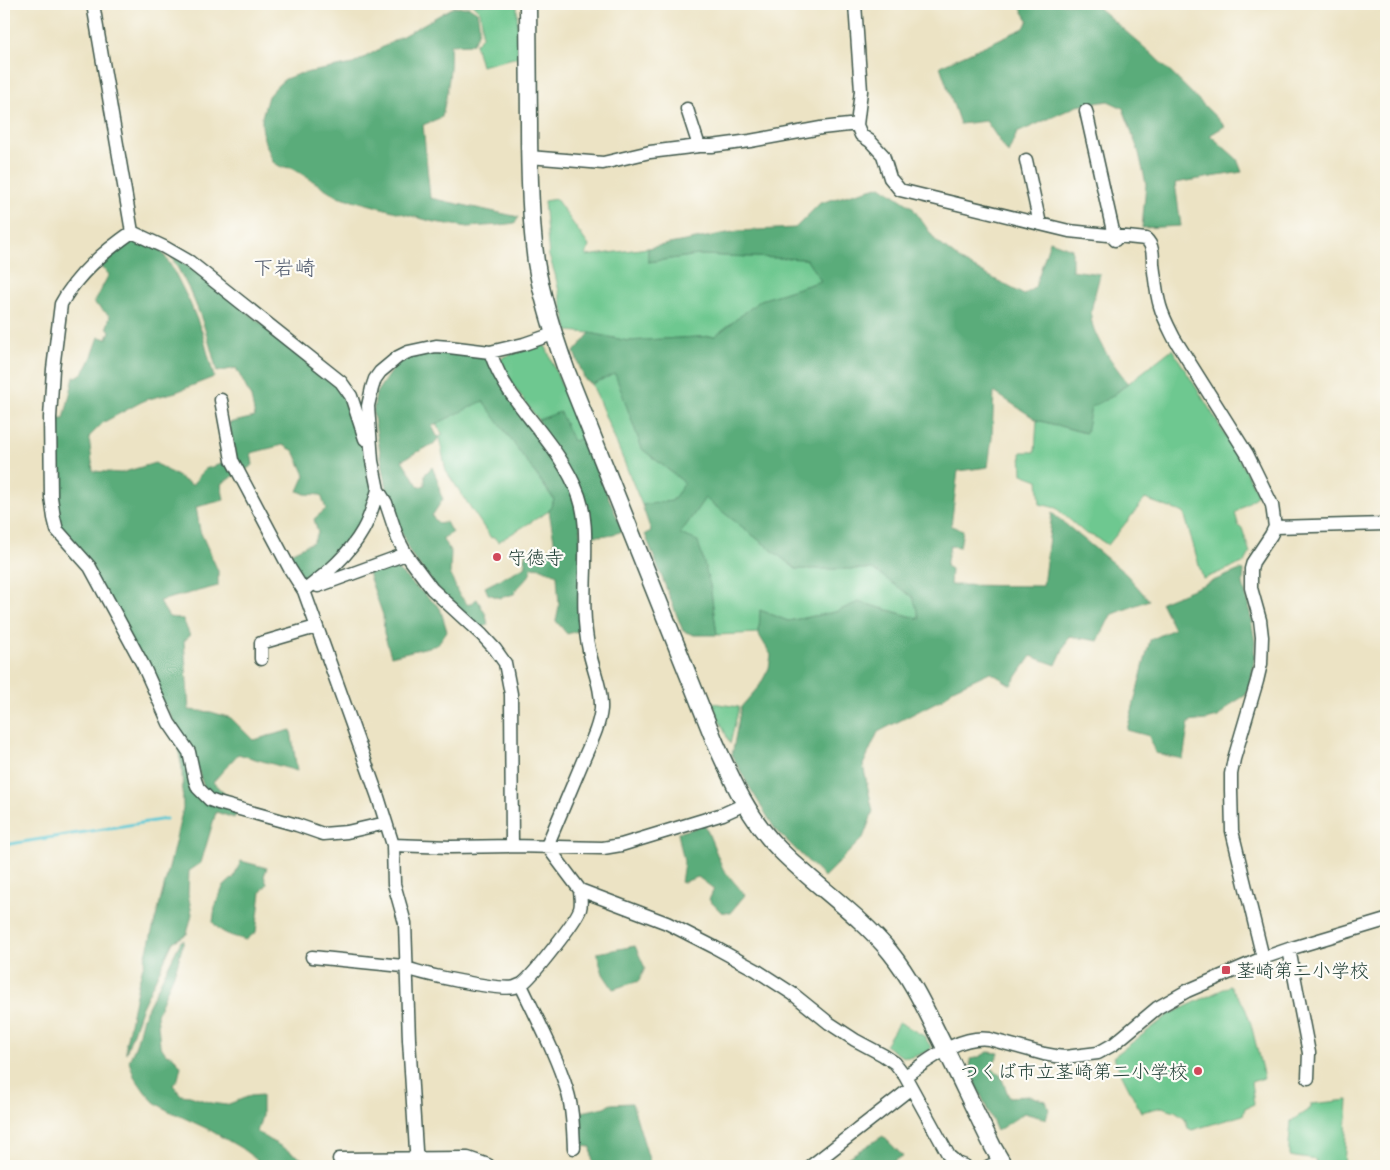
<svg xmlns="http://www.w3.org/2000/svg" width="1390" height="1170" font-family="Itim,'Klee One',sans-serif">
  <rect width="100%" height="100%" fill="#fdfcf7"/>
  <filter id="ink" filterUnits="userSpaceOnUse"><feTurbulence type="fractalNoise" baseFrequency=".02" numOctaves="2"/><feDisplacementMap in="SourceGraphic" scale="10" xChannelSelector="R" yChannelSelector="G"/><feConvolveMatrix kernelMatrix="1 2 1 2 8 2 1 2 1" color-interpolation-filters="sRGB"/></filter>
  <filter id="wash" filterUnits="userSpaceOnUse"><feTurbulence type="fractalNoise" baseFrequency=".0096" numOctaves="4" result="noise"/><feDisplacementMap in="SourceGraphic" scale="20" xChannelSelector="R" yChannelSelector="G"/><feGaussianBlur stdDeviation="1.12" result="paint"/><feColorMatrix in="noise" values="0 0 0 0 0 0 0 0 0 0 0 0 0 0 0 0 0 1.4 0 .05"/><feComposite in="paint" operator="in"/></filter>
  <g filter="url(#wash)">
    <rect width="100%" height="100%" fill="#ece3c4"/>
    <!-- green -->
    <path fill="#6ec890" stroke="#468262" d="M452,4H517L518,57L481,66L475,44L482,37V23L480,12L472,4L453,6Z
      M556,199L589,246L586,256L648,248V262L699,255L806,259L821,281L761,300L715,336L628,341L590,333L568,331L555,274L549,256L544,201Z
      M542,345L546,347L583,438L573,442L538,420L502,370L500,362L503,357Z
      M1172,349C1202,397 1233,444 1258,495L1235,513L1239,527L1242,528L1250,553L1245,562L1203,579L1184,513L1145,499L1108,545L1097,538L1085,533L1056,508L1040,504L1038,480L1022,474L1021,452H1035L1037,420L1085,433L1091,407L1111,397Z
      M615,373L642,449L685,483L672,501L642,505L592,384Z
      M483,400L554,500L549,511L498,542L494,537L491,538L446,471L439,437L443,435L436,424Z
      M705,498L796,569H872L913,597L921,619L859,602L835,612L788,621L760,610L759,633L717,635L710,585L680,534Z
      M712,703L739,707L730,744Z
      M1230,986L1244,1005L1251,1024L1264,1078L1251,1082L1254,1104L1245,1108L1243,1115L1192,1130L1188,1128L1185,1118L1175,1111L1162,1107L1141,1112L1113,1057L1170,1014Z
      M899,1022L924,1036L931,1047L930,1050C906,1061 906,1060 885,1045Z
      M1348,1100L1344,1166H1315L1316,1160L1289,1156V1145L1291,1121L1311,1108V1104Z"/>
    <!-- forest -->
    <path fill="#5aac7a" stroke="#3c7457" d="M1018,4H1094L1153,55L1225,126L1210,135L1237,159L1242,172L1175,183L1181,226L1142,228L1146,184L1139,153L1123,108L1108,101L1077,106L1017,133L1008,153L986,121L960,124L940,66L1024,28L1028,20Z
      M469,7L477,12C480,26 481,32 472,44L450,45C452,70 447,93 442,117L423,125L430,198L519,217L515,223L500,225L468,227L434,222L337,196L292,168L281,167L273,162L264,139L262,126V117L268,96L278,85L285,79L299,74L353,64L452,8Z
      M881,186L912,207L936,241L963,262L1024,295L1035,287L1050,241L1072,249V270L1100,274C1098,284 1090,310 1091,317C1093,338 1115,366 1128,383L1111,397L1091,407L1086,433L1037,420L994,392L992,438L988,467L958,471L951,526L963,530L960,547L950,546L946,566L951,569L950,585L1043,586L1052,513L1126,574L1149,600L1111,615L1098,641L1069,636L1056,665L1031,656L1011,685L990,672L953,689L944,698L878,732L863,765L873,812L863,838L824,877L775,829L747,783L732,755L741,707L760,685L769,668L771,655L759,635L760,610L788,621L835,612L859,602L920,619L913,597L872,569H796L705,498L680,534L698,541L710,585L717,635H694L683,631L645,534L651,531L642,505L672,501L685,483L642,449L615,374L592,384L585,380L574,352L590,333L628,341L715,336L761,300L821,281L806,259L699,255L648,262V248L738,231L795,228L820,203Z
      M135,238L161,250L174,271L190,303L202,332L214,377L176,392L145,400L104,422L89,437L93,471L121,473L155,463L192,485L205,469L228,462L235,475L221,484L224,500L196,507L200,531L218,571V586L159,601L169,617L183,619L190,636L184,641L189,710L211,712L231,718L253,740L291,730L297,771L238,754L213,782L231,800H221L205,791L192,752L59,527L56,504L54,419H64L74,377C88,376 94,349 99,337L107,339L110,331L107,327L110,316L94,303L109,274L99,266L109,256L131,239Z
      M170,255L186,264L337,383L349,402L365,452L372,487V500L361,528L318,577L308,580L302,579L286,555L313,542L318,533L314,519L326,509L321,495L305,494L298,491L305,475L294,451L283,445L251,453L253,465L244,471L236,458L229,423L255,417L251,397L236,368L217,372C211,348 204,323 194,300C187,284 179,270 170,255Z
      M438,351L487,356L566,478L580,517L581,630L567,634L556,621L559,606L557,575L542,568L532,567L529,576L516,590L514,594L500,598L488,594L485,587L526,566L524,558L526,553L541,552L554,547V540L549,511L554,499L483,401L432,426L437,436L439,437L435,443L402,460L419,487L425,485V474L432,467L438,481L440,493L443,499L432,516L439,524L446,522L452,533L442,539L451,552L450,573L458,593L468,605L477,599L486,615L488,625L480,628L435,586L410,553L390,505L373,413L376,393L395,365L408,357Z
      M560,412L573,441L583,438L623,531C612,535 601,537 589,535L587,522L538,420Z
      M392,565L440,608L447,631L437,645L391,656L384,633L383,615L368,573Z
      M1240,570L1244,571L1243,584L1249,607L1255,642L1254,661L1251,683L1246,695L1233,703L1218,717L1206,720L1189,722L1183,759L1155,753L1149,736L1127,730L1150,640L1174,629L1161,602Z
      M176,738L185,752L193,785L238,812L234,818L216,812L201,863L189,871L188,894L192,914L187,934L173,942L141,1009L126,1053V1043L138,985L170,864L183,808L182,768Z
      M705,825L723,869L745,895L730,913L721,912L709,900L714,889L698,877L681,883L684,862L678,833Z
      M241,861L267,868L264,876L267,884L261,892L256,932L246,940C233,936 220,934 213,922L215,907L223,887L234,877Z
      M184,940L177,966L157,1014L160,1045L166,1054L173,1056L181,1066L178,1079L173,1085L181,1095L190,1096L211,1103L226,1105L250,1096L262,1095V1116L257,1132L302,1159L326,1166H265L241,1148L208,1129L167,1110L154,1102L145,1092L134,1076L129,1061L136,1045L143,1017L181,941Z
      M635,946L645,968L639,981L613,989L603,974L597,953Z
      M988,1052L999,1053L991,1068L1000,1074L1009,1097L1030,1096L1046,1101L1049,1109L1046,1119L1024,1113L997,1131L971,1073L970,1059L977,1058Z
      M632,1103L651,1166H593L591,1147L581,1146L577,1113L605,1107L611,1104Z
      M883,1136L903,1156L886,1165L876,1162L873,1166H834Z"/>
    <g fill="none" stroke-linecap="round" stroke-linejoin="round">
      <!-- stream -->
      <path stroke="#5dc9d5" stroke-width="3" d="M4,845L166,819"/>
    </g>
  </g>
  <g filter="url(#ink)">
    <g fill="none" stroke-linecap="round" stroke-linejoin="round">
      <defs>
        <path id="street" d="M93,4L132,232
          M855,4L861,91L857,125L861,135L870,141L883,155L890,178L900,190L1069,231L1146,239C1153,245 1153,255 1153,264C1155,278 1156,293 1160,306C1163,317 1169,328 1174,338L1247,454L1272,505L1275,527L1271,535L1253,562L1251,569V588L1260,620L1262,637L1261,664L1257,681L1234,759L1231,774V790L1232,831L1263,958
          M687,109L699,146
          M1086,111L1115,240
          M529,157L603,163L650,152L699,146H712L750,141L821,128L849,125H857
          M1026,160L1040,224
          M132,232C105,251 77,274 61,304L53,369L50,418L51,497L54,518L57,530L90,567L143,665L169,723L189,752L195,780L198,788L210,800L218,803L297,825L323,834L347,832L386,823
          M132,232L164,247L190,262L341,382L351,396L365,439
          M490,352C495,366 502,380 510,392C534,426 565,457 579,496C587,519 585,544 585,568C584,595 583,623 589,650C593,670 602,688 601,709C599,728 589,746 582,763C570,791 559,818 547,846L580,890L667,923L714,947L756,970L793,994L829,1023L855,1040L883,1055L895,1063L905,1076L949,1156L957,1163L965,1166
          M221,400L232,460L290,569L304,591L378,797L393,845L394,884L405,923L409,1040L417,1166
          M1275,527L1386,524
          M318,586L406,554
          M304,591C327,573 349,555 363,530C370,518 374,503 378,490
          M261,659V643L316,627
          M393,845L451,847L512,846L603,848L621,845L723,814L745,804
          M512,846L511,694L505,663L495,649L482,635L432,589L406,554L398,539L386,503L378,490L372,461L368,406L372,388L375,379L380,372L398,357L408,352L436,346L449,347L490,352L524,344L553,334
          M1289,949L1309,1053L1308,1078
          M312,957L403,966C418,974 500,991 515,987C517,986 520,985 522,984C533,976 576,921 580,909C582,903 580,895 580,890
          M521,985C537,1019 556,1054 567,1090C573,1109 573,1129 574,1148
          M905,1076C930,1060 958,1035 989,1039L1044,1054L1055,1056L1065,1057L1098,1053L1114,1044L1157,1008L1187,991L1263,958L1289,949L1386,920
          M339,1159L468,1158L488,1165
          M811,1166L911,1088
          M989,1166L1000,1162"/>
        <path id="secondary" d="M528,4C528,43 529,82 529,122C529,169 530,216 536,262C542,300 554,336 567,372L715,742C732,780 749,819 779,849C814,885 858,913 890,952C911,978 925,1008 940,1038C958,1074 975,1111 993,1147L1004,1166"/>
      </defs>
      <!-- street casing -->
      <use href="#street" stroke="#3e564a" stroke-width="15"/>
      <!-- secondary casing -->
      <use href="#secondary" stroke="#3e564a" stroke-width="19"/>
      <!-- street -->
      <use href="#street" stroke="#fff" stroke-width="12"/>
      <!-- secondary -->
      <use href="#secondary" stroke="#fff" stroke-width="16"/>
    </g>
  </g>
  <!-- markers -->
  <g fill="#d1495b" stroke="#fdfcf7" stroke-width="2">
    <circle cx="497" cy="557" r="5"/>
    <rect x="1221" y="965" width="10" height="10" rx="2.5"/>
    <circle cx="1198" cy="1071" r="5"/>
  </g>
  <g text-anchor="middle" stroke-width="4.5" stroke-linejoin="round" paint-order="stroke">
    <!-- poi labels -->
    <g font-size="19" fill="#1f3d34" stroke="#fdfcf7" text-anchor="start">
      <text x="507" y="564">守徳寺</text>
      <text x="1236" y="977">茎崎第二小学校</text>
      <text x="1188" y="1078" text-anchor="end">つくば市立茎崎第二小学校</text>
    </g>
    <!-- quarter labels -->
    <g font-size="21" fill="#535d70" stroke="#fdfcf7">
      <text x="284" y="275">下岩崎</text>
    </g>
  </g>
  <!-- margin -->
  <rect width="1390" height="1170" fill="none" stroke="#fdfcf7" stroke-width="20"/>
</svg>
